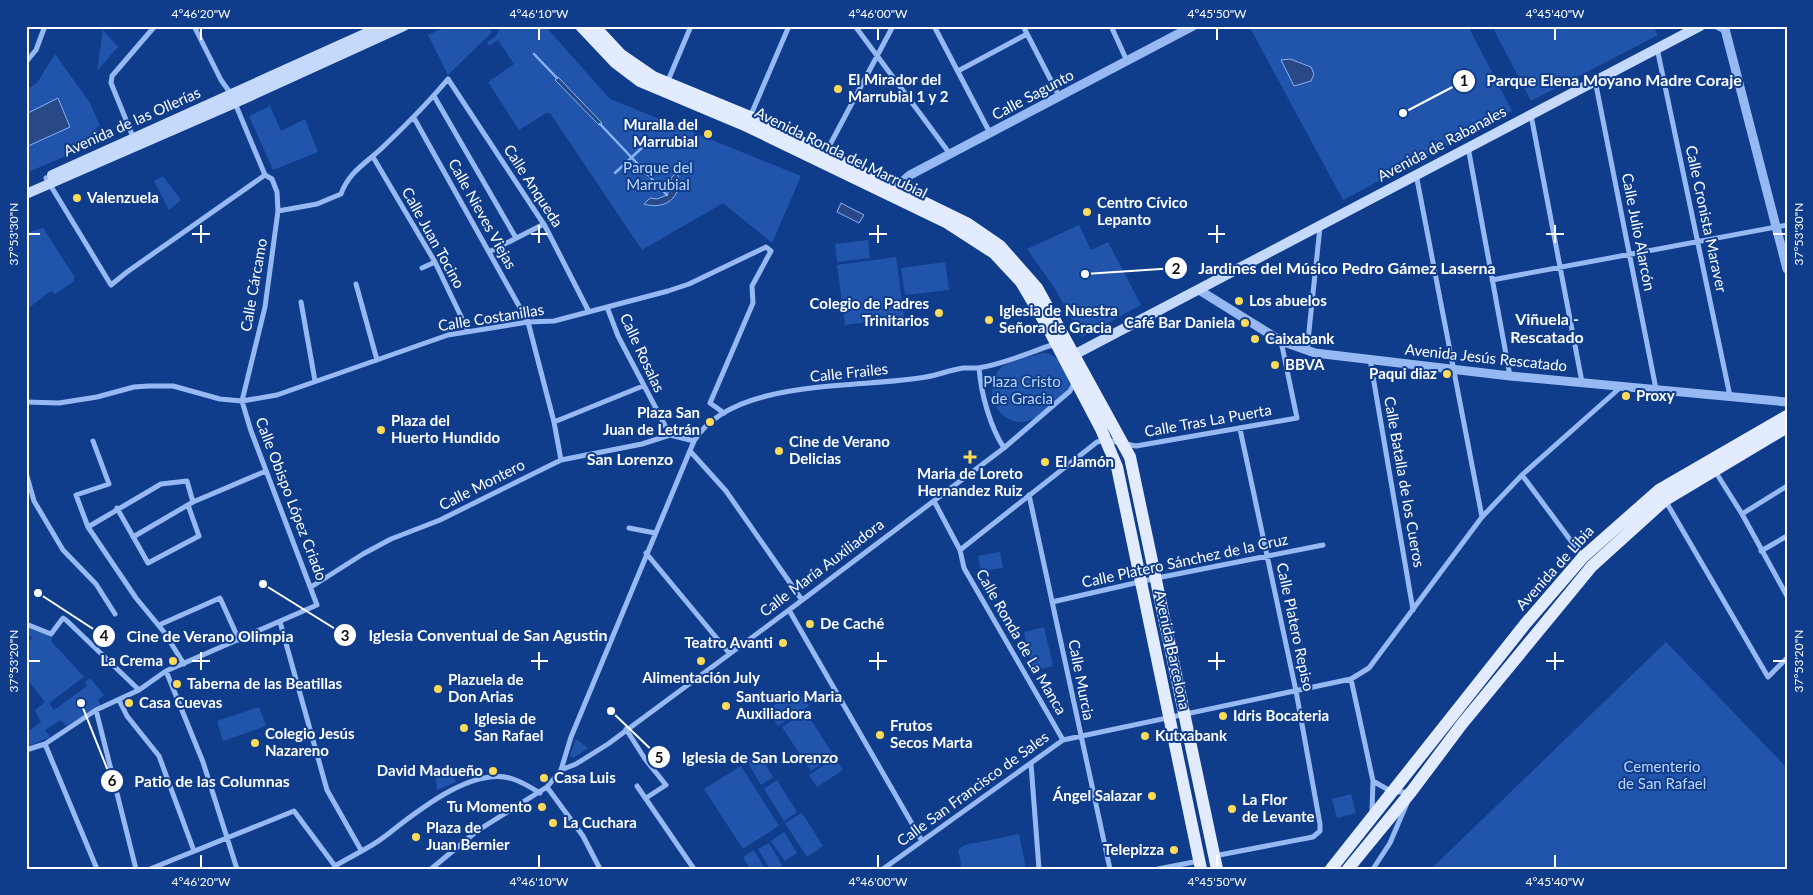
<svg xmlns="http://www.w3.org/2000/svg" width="1813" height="895" font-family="Lato,sans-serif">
  <rect width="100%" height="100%" fill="#0f3d8c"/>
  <!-- green -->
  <path fill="#2155ac" d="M448,26H488L492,32L448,75L428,35Z
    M501,26H545L610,99L801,176L772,243L723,203L642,250L550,113H546L519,130L488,82L514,64L498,40L489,46L487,42L496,36Z
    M1249,26H1468L1512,111L1343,200Z
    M1492,26H1653L1658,35L1531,101Z
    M103,30L118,47L97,71Z
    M55,54L90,103L100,126L96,128L101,141L26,173V90L37,83Z
    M269,104L281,131L305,119L318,152L273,170L249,116L268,107Z
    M163,176L181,200L169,210L154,181Z
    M1079,225L1091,250L1108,242L1141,305L1082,337L1054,287L1027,249Z
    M43,228L74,276V281L55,294L51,291L26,310V233Z
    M868,240L870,258L837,262L835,244Z
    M896,257L904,317L845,325L837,265Z
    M945,262L949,290L905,295L901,268Z
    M1043,353C1058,352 1071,374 1069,387C1061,396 1041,416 1031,420C1001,431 979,391 1000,369C1009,360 1031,357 1043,353Z
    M1000,552L1003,568L981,571L978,556Z
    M1044,627L1053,666L1033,671L1024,632Z
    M30,628L52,637L51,641L84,677L49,703L54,710L87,686L85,682L90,678L104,695L98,700L101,706L66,726L61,720L45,730L50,737L26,747V733L41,722L35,710L45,702L26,678V644L32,638L26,632Z
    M1666,642L1787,768V869H1431Z
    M798,690L809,706L778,726L767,710Z
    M259,707L266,726L223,741L217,721Z
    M806,712L834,756L811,771L782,727Z
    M576,739L588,748L573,758L570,756Z
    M759,754L773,777L761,785L747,761Z
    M835,758L843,770L817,787L809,775Z
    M448,765L456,782L437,790L435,770Z
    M741,766L779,826L743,849L704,789Z
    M777,780L797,812L784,821L764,789Z
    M1351,794L1356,813L1337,818L1332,799Z
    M802,813L823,846L807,857L785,823Z
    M784,832L797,853L785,861L771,841Z
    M1019,834L1026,869H962L958,850L965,845Z
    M769,843L782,865L776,869H770L758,849Z
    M754,850L765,869H750L743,857Z"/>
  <!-- water -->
  <path fill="#284985" stroke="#87b3f6" d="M1290,59L1311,67L1314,74L1311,81L1294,86L1281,60Z
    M558,77L602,123L599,125L555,80Z
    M58,98L70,127L26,147V114Z
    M677,172C685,195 666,211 644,204L650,198L657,199L667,195L672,185L671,178Z
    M841,203L864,215L859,223L837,212Z"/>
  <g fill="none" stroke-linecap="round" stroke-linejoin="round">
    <!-- stream -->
    <path stroke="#87b3f6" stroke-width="2.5" d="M534,54L557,78
      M600,124L667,195
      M615,173L648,142"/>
    <!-- minor -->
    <path stroke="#96b9f3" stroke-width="5" d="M194,26L221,80L231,94
      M855,26L950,154
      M934,26L990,133
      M1023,26L1059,96
      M1111,26L1127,61
      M1657,48L1730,396
      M26,62L36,50L45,26
      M958,71L1027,34
      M1595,80L1656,389
      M667,83L691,26
      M434,96L516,238
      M235,103L265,175
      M1531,115L1582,382
      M750,117L789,26
      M414,118L528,322L554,422L561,460
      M133,137L111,83L112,76L155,26
      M1468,147L1510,376
      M825,154L893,26
      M373,157L435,262L468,331
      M1416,174L1482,517
      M46,178L111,285L127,272L265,175
      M278,211L317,204L341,194C349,171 368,162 384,146C406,125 428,103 448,79L545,226L589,312
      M489,252L544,224
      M422,268L435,262
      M1492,280L1787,225
      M356,284L377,360
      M301,302L315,381
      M607,307L618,336L670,435
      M1307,350L1320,227
      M1370,359L1413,610
      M979,368C981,393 990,427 1004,448
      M242,401L265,307L278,211L277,192L272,179L265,175
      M26,402L59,403L97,397L134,387L149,386H173L220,399L242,401L277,395L448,335L528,322L554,321L668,291L689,284L766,247L771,251L752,286L753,303L710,403L724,413
      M554,422L643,386
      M93,441L109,484L76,495L88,527L136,598L164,632L184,664
      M690,451L726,491L802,600
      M1715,471L1742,514L1787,596
      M26,473L34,501L63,550L96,584L115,614
      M1522,475L1583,557
      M1029,495L1110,869
      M1665,500L1768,677L1787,658
      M934,501L960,550L964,568L1063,740
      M117,508L148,563L199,536L188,505
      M1742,514L1787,486
      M88,527L161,484L187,481L193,502
      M629,528L655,533
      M133,537L193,502L266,471
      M960,550L1097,442L1106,440L1136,446L1297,418L1281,341
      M1761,551L1787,536
      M646,553L729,653
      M311,587L363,554L391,539L440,520L561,460L642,444L670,435L694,441
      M1052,602L1157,578L1323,545
      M789,610L922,841
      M280,622L327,790L361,850
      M26,624L51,634L63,618L66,620L139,690
      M159,625L220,598L239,640
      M166,671L203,762L237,869
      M1351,679L1373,781L1372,811
      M119,700L127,716L159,756L194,851
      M96,710L136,869
      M626,729L645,759L666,785L646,798
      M45,744L97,869
      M26,750L45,744L96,710L139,690L166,671L317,605L251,431L242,401
      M1031,764L1039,869
      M561,770L576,764L608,744L789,610L1004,448L1070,391L1075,381
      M1373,781L1392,792H1408
      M637,786L694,869
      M547,787L583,836L600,869
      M1214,856L1313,837L1320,831V824L1296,691L1240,429
      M26,867L28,869
      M150,869L294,811L335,866C351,856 370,848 384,837C414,814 472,765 513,779C522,782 532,788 540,793
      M431,869L477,831L547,787L561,770L571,737L694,441C733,377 860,389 926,377C938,375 950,370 963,368C968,368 973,368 978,368C1004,364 1030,352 1055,344
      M883,869L1063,740L1351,679L1369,668L1482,517L1522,475L1622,386
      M1158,869L1199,861
      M1373,869L1390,843L1407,803"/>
    <!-- tertiary -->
    <path stroke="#96b9f3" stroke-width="9" d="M1719,26L1725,29L1787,269
      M896,192L902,182L910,175L1193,26
      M1199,290L1281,341L1315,353L1510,376L1787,402"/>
    <!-- secondary -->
    <path stroke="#c5d9fd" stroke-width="10" d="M52,175L382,26
      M26,194L235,103L404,26
      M1068,358L1700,26"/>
    <!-- primary -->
    <path stroke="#e2ebff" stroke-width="12" d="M581,26L615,62L640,81L747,126L946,222L994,253L1021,282L1047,326L1101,429L1117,467L1201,869
      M594,26L621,55L653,77L750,117L968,224L1000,246L1037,288L1130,457L1217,869
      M1331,869L1526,623L1583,557L1659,490L1787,416
      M1348,869L1411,792L1462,724L1592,566L1665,500L1787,427"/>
  </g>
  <!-- ticks -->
  <path fill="none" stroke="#fff" stroke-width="2" d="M201,28V40M539,28V40M878,28V40M1217,28V40M1555,28V40M201,225V243M539,225V243M878,225V243M1217,225V243M1555,225V243M28,234H40M192,234H210M531,234H548M869,234H887M1208,234H1225M1546,234H1564M1773,234H1786M201,652V670M539,652V670M878,652V670M1217,652V670M1555,652V670M28,661H40M192,661H210M531,661H548M869,661H887M1208,661H1225M1546,661H1564M1773,661H1786M201,855V868M539,855V868M878,855V868M1217,855V868M1555,855V868"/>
  <!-- markers -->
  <g fill="#ffdb58" stroke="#0f3d8c" stroke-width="2">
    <circle cx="838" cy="89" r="5"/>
    <circle cx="708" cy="134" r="5"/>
    <circle cx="77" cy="198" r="5"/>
    <circle cx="1087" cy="212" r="5"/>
    <circle cx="1239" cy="301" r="5"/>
    <circle cx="939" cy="313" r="5"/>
    <circle cx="989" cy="320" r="5"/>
    <circle cx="1245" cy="323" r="5"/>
    <circle cx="1255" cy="339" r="5"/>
    <circle cx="1275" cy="365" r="5"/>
    <circle cx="1447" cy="374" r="5"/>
    <circle cx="1626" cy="396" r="5"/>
    <circle cx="710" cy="422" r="5"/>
    <circle cx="381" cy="430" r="5"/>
    <circle cx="779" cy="451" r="5"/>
    <path d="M967.5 449.5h5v5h5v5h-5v5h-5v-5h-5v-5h5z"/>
    <circle cx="1045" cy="462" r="5"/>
    <circle cx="810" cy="624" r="5"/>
    <circle cx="783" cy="643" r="5"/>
    <circle cx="173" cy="661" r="5"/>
    <circle cx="701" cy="661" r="5"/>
    <circle cx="177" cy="684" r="5"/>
    <circle cx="438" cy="689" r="5"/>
    <circle cx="129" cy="703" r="5"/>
    <circle cx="726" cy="706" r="5"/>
    <circle cx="1223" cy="716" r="5"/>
    <circle cx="464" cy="728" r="5"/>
    <circle cx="880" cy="735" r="5"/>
    <circle cx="1145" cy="736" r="5"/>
    <circle cx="255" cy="743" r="5"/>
    <circle cx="493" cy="771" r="5"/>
    <circle cx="544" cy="778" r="5"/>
    <circle cx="1152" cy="796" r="5"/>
    <circle cx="542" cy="807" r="5"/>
    <circle cx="1232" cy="809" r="5"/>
    <circle cx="553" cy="823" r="5"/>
    <circle cx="416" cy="837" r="5"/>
    <circle cx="1174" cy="850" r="5"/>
  </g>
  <g text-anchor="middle" stroke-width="4" stroke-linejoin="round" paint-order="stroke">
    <!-- poi labels -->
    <g font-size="15" font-weight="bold" fill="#fff" stroke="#0f3d8c" text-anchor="start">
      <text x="848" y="85">El Mirador del<tspan x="848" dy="17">Marrubial 1 y 2</tspan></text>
      <text x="698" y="130" text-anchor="end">Muralla del<tspan x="698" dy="17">Marrubial</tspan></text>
      <text x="87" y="203">Valenzuela</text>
      <text x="1097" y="208">Centro Cívico<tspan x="1097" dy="17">Lepanto</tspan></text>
      <text x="1249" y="306">Los abuelos</text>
      <text x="929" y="309" text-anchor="end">Colegio de Padres<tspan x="929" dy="17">Trinitarios</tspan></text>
      <text x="999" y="316">Iglesia de Nuestra<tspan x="999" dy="17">Señora de Gracia</tspan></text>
      <text x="1235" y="328" text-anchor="end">Café Bar Daniela</text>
      <text x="1265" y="344">Caixabank</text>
      <text x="1285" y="370">BBVA</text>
      <text x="1437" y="379" text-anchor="end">Paqui diaz</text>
      <text x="1636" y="401">Proxy</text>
      <text x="700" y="418" text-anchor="end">Plaza San<tspan x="700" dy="17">Juan de Letrán</tspan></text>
      <text x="391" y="426">Plaza del<tspan x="391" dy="17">Huerto Hundido</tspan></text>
      <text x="789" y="447">Cine de Verano<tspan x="789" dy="17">Delicias</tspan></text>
      <text x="1055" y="467">El Jamón</text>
      <text x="970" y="479" text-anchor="middle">Maria de Loreto<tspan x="970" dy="17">Hernandez Ruiz</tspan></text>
      <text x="820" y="629">De Caché</text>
      <text x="773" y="648" text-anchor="end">Teatro Avanti</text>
      <text x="163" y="666" text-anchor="end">La Crema</text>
      <text x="701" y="683" text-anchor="middle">Alimentación July</text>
      <text x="448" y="685">Plazuela de<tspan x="448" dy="17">Don Arias</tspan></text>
      <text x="187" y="689">Taberna de las Beatillas</text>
      <text x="736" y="702">Santuario Maria<tspan x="736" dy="17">Auxiliadora</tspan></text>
      <text x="139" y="708">Casa Cuevas</text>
      <text x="1233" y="721">Idris Bocateria</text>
      <text x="474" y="724">Iglesia de<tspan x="474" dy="17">San Rafael</tspan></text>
      <text x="890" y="731">Frutos<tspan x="890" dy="17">Secos Marta</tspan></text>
      <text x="265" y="739">Colegio Jesús<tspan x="265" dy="17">Nazareno</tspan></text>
      <text x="1155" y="741">Kutxabank</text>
      <text x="483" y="776" text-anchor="end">David Madueño</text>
      <text x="554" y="783">Casa Luis</text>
      <text x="1142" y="801" text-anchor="end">Ángel Salazar</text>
      <text x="1242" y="805">La Flor<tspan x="1242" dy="17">de Levante</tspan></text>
      <text x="532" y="812" text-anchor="end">Tu Momento</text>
      <text x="563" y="828">La Cuchara</text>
      <text x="426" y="833">Plaza de<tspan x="426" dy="17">Juan Bernier</tspan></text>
      <text x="1164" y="855" text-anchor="end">Telepizza</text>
    </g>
    <!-- street labels -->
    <g font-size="15" fill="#fff" stroke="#0f3d8c">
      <text transform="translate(1033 95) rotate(-28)" y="5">Calle Sagunto</text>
      <text transform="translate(132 122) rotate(-24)" y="5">Avenida de las Ollerías</text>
      <text transform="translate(1442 144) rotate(-28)" y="5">Avenida de Rabanales</text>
      <text transform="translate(841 153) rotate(26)" y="5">Avenida Ronda del Marrubial</text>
      <text transform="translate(533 186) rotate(57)" y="5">Calle Anqueda</text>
      <text transform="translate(482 214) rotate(61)" y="5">Calle Nieves Viejas</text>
      <text transform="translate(1706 219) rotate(78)" y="5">Calle Cronista Maraver</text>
      <text transform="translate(1638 232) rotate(79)" y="5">Calle Julio Alarcón</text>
      <text transform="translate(433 238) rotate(61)" y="5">Calle Juan Tocino</text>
      <text transform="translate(254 285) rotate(-80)" y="5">Calle Cárcamo</text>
      <text transform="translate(491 318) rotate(-9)" y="5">Calle Costanillas</text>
      <text transform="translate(642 353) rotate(65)" y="5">Calle Rosalas</text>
      <text transform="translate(1486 358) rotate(6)" y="5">Avenida Jesús Rescatado</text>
      <text transform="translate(849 373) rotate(-6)" y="5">Calle Frailes</text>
      <text transform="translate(1208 421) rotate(-10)" y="5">Calle Tras La Puerta</text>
      <text transform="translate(1404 482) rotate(80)" y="5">Calle Batalla de los Cueros</text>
      <text transform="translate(482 485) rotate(-27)" y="5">Calle Montero</text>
      <text transform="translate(291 499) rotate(69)" y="5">Calle Obispo López Criado</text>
      <text transform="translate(1185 561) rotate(-12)" y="5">Calle Platero Sánchez de la Cruz</text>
      <text transform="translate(822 568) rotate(-37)" y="5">Calle María Auxiliadora</text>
      <text transform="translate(1555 568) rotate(-48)" y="5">Avenida de Libia</text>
      <text transform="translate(1295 627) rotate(78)" y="5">Calle Platero Repiso</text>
      <text transform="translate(1021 642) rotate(60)" y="5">Calle Ronda de La Manca</text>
      <text transform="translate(1172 650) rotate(78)" y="5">Avenida Barcelona</text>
      <text transform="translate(1081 680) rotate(79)" y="5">Calle Murcia</text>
      <text transform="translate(973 789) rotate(-36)" y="5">Calle San Francisco de Sales</text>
    </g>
    <!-- park labels -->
    <g font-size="15" fill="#bdd6fd" stroke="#0f3d8c">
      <text x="658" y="173">Parque del<tspan x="658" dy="17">Marrubial</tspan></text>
      <text x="1022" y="387">Plaza Cristo<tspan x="1022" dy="17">de Gracia</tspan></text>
      <text x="1662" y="772">Cementerio<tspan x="1662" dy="17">de San Rafael</tspan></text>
    </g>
    <!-- neighbourhood labels -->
    <g font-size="16" font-weight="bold" fill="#fff" stroke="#0f3d8c">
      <text x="1547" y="325">Viñuela -<tspan x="1547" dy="18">Rescatado</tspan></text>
      <text x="630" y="465">San Lorenzo</text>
    </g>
  </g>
  <!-- callouts -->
  <path fill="none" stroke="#fff" stroke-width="2" d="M1403 113L1464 81M1085 274L1176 268M263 584L345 635M38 593L104 636M611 711L659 757M81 703L112 781"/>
  <g fill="#fff" stroke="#0f3d8c" stroke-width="2">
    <circle cx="1403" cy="113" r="5"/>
    <circle cx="1085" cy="274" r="5"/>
    <circle cx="263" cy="584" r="5"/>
    <circle cx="38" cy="593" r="5"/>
    <circle cx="611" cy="711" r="5"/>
    <circle cx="81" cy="703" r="5"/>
    <circle cx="1464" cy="81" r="12"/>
    <circle cx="1176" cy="268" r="12"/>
    <circle cx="345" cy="635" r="12"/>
    <circle cx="104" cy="636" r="12"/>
    <circle cx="659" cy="757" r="12"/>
    <circle cx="112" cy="781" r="12"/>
  </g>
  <g font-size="15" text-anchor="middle" font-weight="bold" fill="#111">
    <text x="1464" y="86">1</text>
    <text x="1176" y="274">2</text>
    <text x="345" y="641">3</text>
    <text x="104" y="641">4</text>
    <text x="659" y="763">5</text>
    <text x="112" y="786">6</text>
  </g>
  <g font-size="16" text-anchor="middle" font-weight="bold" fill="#fff" stroke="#0f3d8c" stroke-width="4" stroke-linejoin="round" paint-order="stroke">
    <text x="1614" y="86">Parque Elena Moyano Madre Coraje</text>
    <text x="1347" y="274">Jardines del Músico Pedro Gámez Laserna</text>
    <text x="488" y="641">Iglesia Conventual de San Agustin</text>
    <text x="210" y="642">Cine de Verano Olimpia</text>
    <text x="760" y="763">Iglesia de San Lorenzo</text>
    <text x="212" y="787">Patio de las Columnas</text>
  </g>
  <!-- border -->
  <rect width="1813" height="895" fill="none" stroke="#0f3d8c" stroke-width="55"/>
  <rect x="28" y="28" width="1758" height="840" fill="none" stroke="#fff" stroke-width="2"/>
  <g font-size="12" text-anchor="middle" fill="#fff">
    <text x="201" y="18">4°46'20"W</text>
    <text x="539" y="18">4°46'10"W</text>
    <text x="878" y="18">4°46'00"W</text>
    <text x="1217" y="18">4°45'50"W</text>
    <text x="1555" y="18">4°45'40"W</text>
    <text transform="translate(14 234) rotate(-90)" y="4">37°53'30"N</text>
    <text transform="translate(1799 234) rotate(-90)" y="4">37°53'30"N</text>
    <text transform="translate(14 661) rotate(-90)" y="4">37°53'20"N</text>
    <text transform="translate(1799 661) rotate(-90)" y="4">37°53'20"N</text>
    <text x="201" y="886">4°46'20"W</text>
    <text x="539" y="886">4°46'10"W</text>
    <text x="878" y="886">4°46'00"W</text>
    <text x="1217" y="886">4°45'50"W</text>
    <text x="1555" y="886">4°45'40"W</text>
  </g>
</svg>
